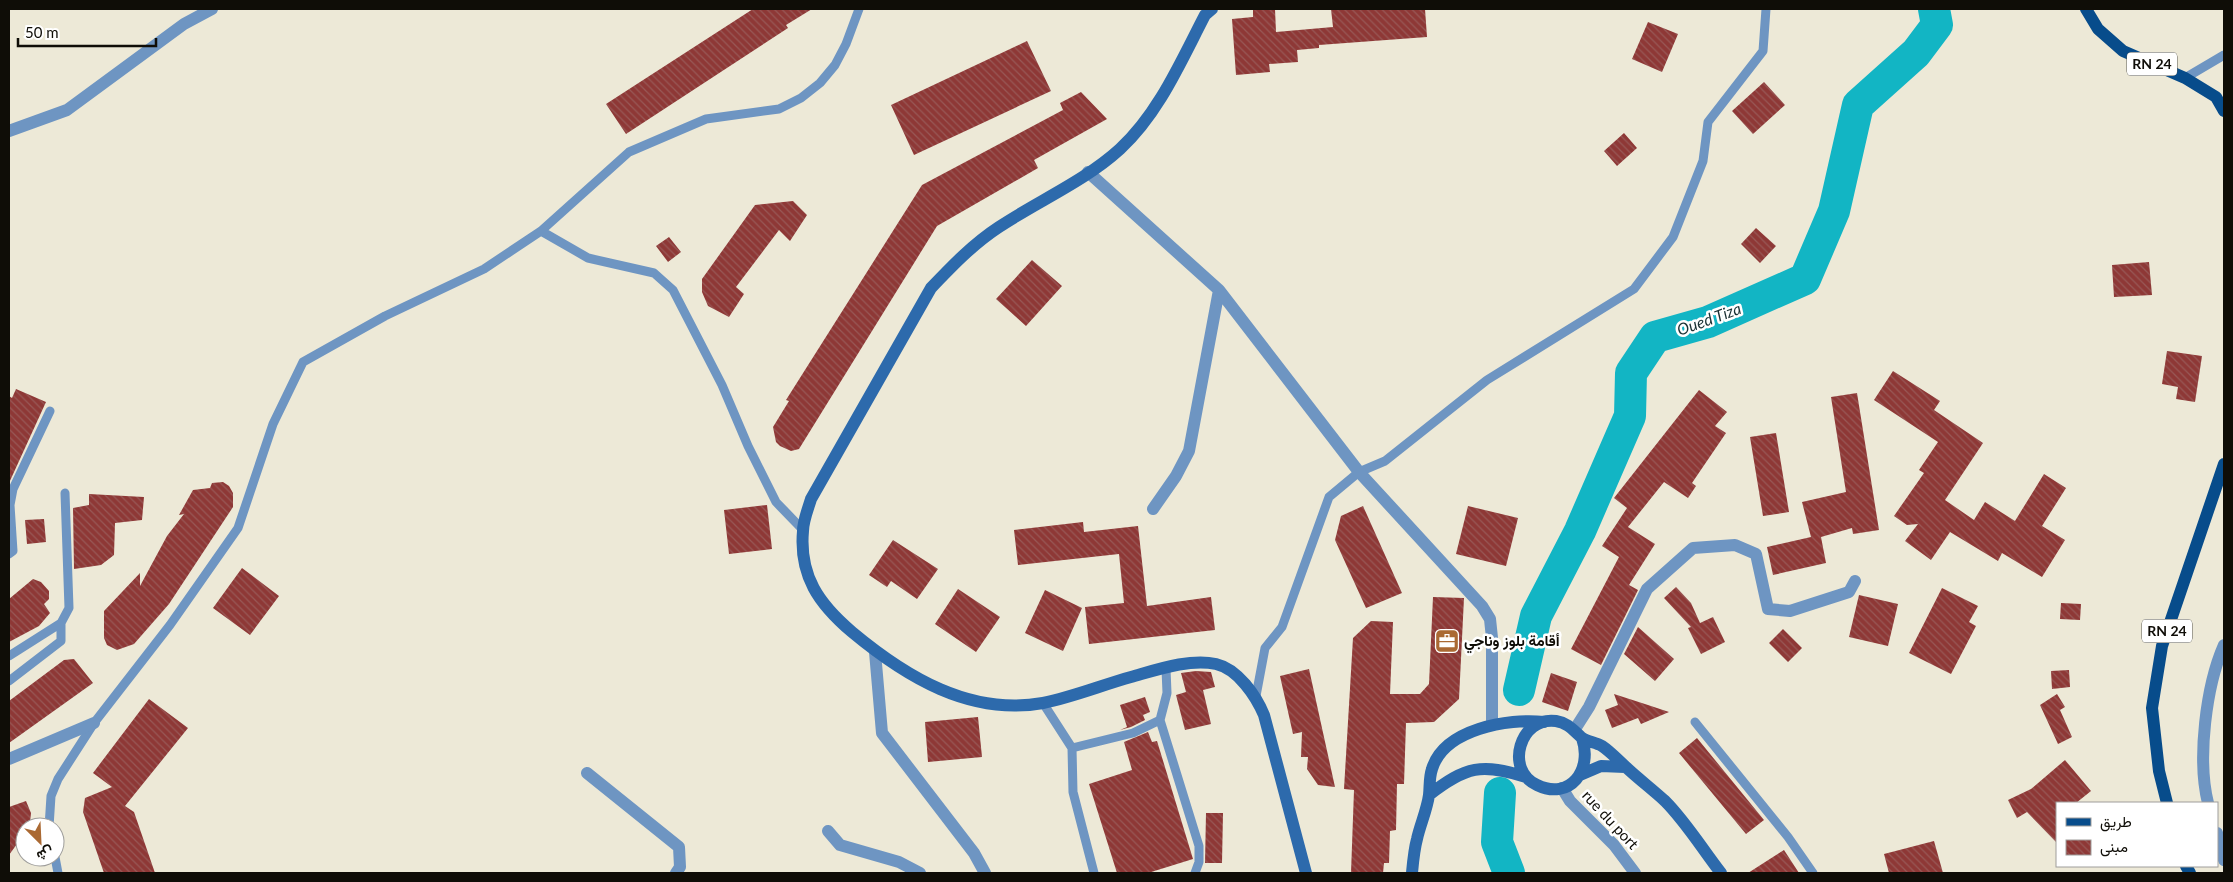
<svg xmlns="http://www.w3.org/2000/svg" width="2233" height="882" font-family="Lato,Vazirmatn,sans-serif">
  <defs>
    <pattern id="building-back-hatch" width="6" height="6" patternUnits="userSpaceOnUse" patternTransform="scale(1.25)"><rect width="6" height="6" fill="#8e3836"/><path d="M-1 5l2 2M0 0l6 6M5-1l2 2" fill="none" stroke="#985856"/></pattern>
  </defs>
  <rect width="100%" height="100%" fill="#ede9d7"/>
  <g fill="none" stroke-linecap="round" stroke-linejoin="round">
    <!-- river -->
    <path stroke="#12b5c4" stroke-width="32" d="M1519,690L1536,616L1580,531L1630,416L1631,373L1655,337L1708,322L1805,279L1834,211L1858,105L1916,53L1937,25L1934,9
      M1500,793L1497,842L1509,873"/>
  </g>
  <!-- building -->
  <path fill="url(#building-back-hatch)" d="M753,9H812L786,25L788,28L626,134L606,104Z
    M1253,9H1275L1276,32L1333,27L1331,9H1425L1427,37L1319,45V48L1297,50L1298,62L1269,64L1270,72L1236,75L1232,19L1253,17Z
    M1648,22L1678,34L1662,72L1632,59Z
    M1027,41L1051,91L914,155L891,105Z
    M1764,82L1785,105L1753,134L1732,111Z
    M1081,92L1107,119L1034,160L1038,168L937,226L799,449L791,451L780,446L776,442L773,427L789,401L786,400L922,185L1063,110L1060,103Z
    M1624,133L1637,148L1617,166L1604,151Z
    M793,201L807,215L790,241L779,230L736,287L744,294L729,317L708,306L702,292V279L755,205Z
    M1756,228L1776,246L1760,263L1741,244Z
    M669,237L681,252L668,262L656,246Z
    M1032,260L1062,286L1026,326L996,299Z
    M2149,262L2152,295L2114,297L2112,265Z
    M2167,351L2202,356L2195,402L2176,399L2178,387L2162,384Z
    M1893,371L1940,401L1934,410L1983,443L1945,500L1974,520L1985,502L2015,521L2044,474L2066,488L2042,526L2065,540L2042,577L2002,553L1998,561L1950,532L1931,560L1905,541L1918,524L1907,525L1894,516L1924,473L1919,470L1938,442L1874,400Z
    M16,389L46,402L9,483V396L12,398Z
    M1699,390L1727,412L1715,426L1726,433L1692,483L1696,486L1688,498L1664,482L1628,527L1655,544L1629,585L1638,590L1601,665L1571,649L1619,557L1602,546L1627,508L1614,498Z
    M1857,393L1879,530L1853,534L1852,528L1821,537L1826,563L1773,575L1767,547L1811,537L1802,502L1846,492L1831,397Z
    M1776,433L1789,512L1763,516L1750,437Z
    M223,482L229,486L233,493V507L169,604L134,644L117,650L107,645L104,638V611L140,573V586L167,536L184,514L179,515L193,490L210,488L212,483Z
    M89,494L144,497L142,520L115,523L114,555L101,565L74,569L73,508L89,505Z
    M767,505L772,549L729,554L724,510Z
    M1363,506L1402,593L1366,608L1335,540L1341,516Z
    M1468,506L1518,518L1506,566L1456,554Z
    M44,519L46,542L27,544L25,520Z
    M1083,522L1084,532L1138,526L1147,606L1211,597L1215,630L1089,644L1085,607L1124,603L1119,554L1018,565L1014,530Z
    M893,540L938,569L917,599L891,581L887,587L869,575Z
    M242,568L279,596L250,635L213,608Z
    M33,579L41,582L49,591V599L44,604L50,613L39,626L9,642V599Z
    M1676,587L1691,603L1700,623L1713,617L1725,642L1701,654L1688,628L1691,627L1664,598Z
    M1942,588L1978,606L1969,622L1976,626L1951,674L1909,653Z
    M958,589L1000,617L976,652L935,624Z
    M1045,590L1082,608L1063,651L1025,633Z
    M1859,595L1898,604L1888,646L1849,637Z
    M1433,597L1464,598L1459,699L1434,722L1406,723L1404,784H1397L1396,830L1390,831L1389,863H1384L1383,873H1351L1354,790L1344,789L1353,638L1371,621L1393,622L1390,694H1420L1429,684Z
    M2061,603L2081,604L2080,620L2060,619Z
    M1638,627L1674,659L1655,681L1624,654Z
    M1783,629L1802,648L1788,662L1769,643Z
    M74,659L93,683L9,743V701L64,660Z
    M1309,669L1335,787L1318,785L1307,769L1308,757H1301L1302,732L1293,734L1280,676Z
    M2069,670L2070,687L2052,689L2051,671Z
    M1196,671L1211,672L1215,687L1203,690L1211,724L1185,730L1176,695L1186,692L1181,673Z
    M1551,673L1577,682L1568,711L1542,702Z
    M1614,694L1648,705L1669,712L1641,724L1638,718L1612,728L1605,710L1618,705Z
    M2057,694L2065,707L2060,710L2072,737L2058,744L2040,705Z
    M1145,697L1150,712L1143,715L1145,720L1131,727L1120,730L1127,727L1120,705Z
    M149,699L188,728L125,806L134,812L155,873H104L83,812L85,798L112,787L93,773Z
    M978,717L982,757L928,762L925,722Z
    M1148,732L1152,742L1157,741L1193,859L1148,873H1117L1089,784L1132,770L1124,742Z
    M1697,738L1764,820L1746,834L1679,753Z
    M2065,760L2091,791L2076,803H2057V843L2027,812L2017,818L2008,800L2031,789Z
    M26,801L31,813L30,823L28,827H25V833L9,855V807Z
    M1206,813H1223L1222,863H1205Z
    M1934,841L1943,873H1889L1884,854Z
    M1784,850L1799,873H1748Z"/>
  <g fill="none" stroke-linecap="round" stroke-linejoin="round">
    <!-- service -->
    <path stroke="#6e95c2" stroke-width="9" d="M2185,78L2224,55
      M541,231L588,258L654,273L673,290L722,385L748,446L776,502L803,530
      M9,554L13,551L10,505L13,489L50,411
      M9,656L61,623L69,608L65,493
      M9,681L61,641V623
      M1256,696L1265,648L1282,627L1329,497L1359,472L1385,461L1487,380L1634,289L1673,237L1703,161L1708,122L1763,51L1766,9
      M1043,703L1072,748L1133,733L1160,720L1167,693L1166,669
      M1160,720L1199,846V862L1195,873
      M1695,722L1788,837L1813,873
      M1072,748L1073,792L1094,873
      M49,827L51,796L58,779L94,723L170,625L238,528L273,424L303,362L385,316L484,269L541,231L629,152L706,119L779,109L801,98L820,83L835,65L846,44L859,9
      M55,857L58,873"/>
    <!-- minor -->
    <path stroke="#6e95c2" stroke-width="12" d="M9,131L67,110L184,24L212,9
      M1088,172L1219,290L1359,472L1482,606L1490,619L1492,638V725
      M1153,509L1176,476L1189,451L1219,290
      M875,652L882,733L974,853L985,873
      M1575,729L1589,707L1647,589L1693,548L1735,545L1756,554L1768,609L1790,611L1849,592L1855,581
      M9,759L94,723
      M587,773L679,847L680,867L676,873
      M828,831L840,845L899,862L920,873"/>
    <!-- tertiary -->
    <path stroke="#6e95c2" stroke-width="12" d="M1562,788L1570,801L1614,845L1635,873
      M2208,803C2197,759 2206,686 2224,645
      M2217,833L2224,860"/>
    <!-- secondary -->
    <path stroke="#2d6aac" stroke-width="12" d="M1212,9L1205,15C1181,61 1159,113 1120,149C1085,181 1038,201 999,227C973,244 952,266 931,288L811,499C808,509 803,521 803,531C799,576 819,604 852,632C906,677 970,716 1043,703C1073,697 1102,685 1131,677C1156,670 1190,658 1216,664C1238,669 1256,696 1264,715L1306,873
      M1582,738C1593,770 1570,801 1537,785C1504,770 1520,716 1556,721C1568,723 1573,730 1581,737C1587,742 1596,742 1602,746C1611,752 1619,761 1628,769C1640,780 1653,790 1665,801C1686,822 1703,850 1721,873
      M1580,775L1601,766L1625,767
      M1429,795C1466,766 1482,763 1526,777
      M1412,873C1413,862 1414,850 1417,839C1420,825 1427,810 1429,795C1430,786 1429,778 1432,769C1444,729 1508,718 1544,722"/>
    <!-- primary -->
    <path stroke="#074c8b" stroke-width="12" d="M2086,9L2098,29L2123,51L2185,78L2216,97L2224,111
      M2167,803L2159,771L2152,708L2162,646L2224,464
      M2186,866L2190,873"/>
  </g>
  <!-- icons -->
  <defs>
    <symbol id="office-square" viewBox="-11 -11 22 22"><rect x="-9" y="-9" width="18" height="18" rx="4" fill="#aa6933" stroke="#fff"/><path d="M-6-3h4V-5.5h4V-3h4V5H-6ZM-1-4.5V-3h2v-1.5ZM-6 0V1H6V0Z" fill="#fff"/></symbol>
  </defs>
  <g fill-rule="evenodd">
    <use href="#office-square" x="1433" y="627" width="28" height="28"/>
  </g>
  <g text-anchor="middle" stroke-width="5" stroke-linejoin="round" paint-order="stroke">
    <!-- shield labels -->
    <g fill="#fff" stroke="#575651" stroke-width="1">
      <rect x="2127" y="52.5" width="50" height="23" rx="4"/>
      <rect x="2142" y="619.5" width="50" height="23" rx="4"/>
    </g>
    <g font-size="14" font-weight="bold" fill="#0f0d07">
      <text x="2152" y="69">RN 24</text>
      <text x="2167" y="636">RN 24</text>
    </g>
    <!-- poi labels -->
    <g font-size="15" font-weight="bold" fill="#0f0d07" stroke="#fff" text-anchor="start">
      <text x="1464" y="646">أقامة بلوز وناجي</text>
    </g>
    <!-- street labels -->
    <g font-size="15" fill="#0f0d07" stroke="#fff">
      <text transform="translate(1610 820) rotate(47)" y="5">rue du port</text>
    </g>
    <!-- water labels -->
    <g font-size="16" font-style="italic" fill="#1b3235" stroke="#fff">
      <text transform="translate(1709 319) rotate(-20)" y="6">Oued Tiza</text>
    </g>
  </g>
  <!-- border -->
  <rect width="2233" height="882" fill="none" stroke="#0f0d07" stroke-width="20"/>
  <!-- legend -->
  <rect x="2056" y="802" width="162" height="65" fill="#ffffff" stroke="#9f9e9c"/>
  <rect x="2066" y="818" width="25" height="8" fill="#074c8b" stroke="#9f9e9c"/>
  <text x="2100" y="827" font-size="15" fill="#0f0d07">طريق</text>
  <rect x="2066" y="840" width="25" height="15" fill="url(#building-back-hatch)" stroke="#9f9e9c"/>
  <text x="2100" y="852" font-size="15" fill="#0f0d07">مبنى</text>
  <!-- north arrow -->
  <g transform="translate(40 842) rotate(156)"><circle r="24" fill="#ffffff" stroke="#9f9e9c"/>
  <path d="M0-4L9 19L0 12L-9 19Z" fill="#aa6933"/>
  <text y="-8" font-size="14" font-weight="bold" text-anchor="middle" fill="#0f0d07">ش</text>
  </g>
  <!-- scale -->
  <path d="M18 38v8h138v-8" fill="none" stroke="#0f0d07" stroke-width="2.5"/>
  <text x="25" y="38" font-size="15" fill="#0f0d07" stroke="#ffffff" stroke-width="4" paint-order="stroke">50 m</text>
</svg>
